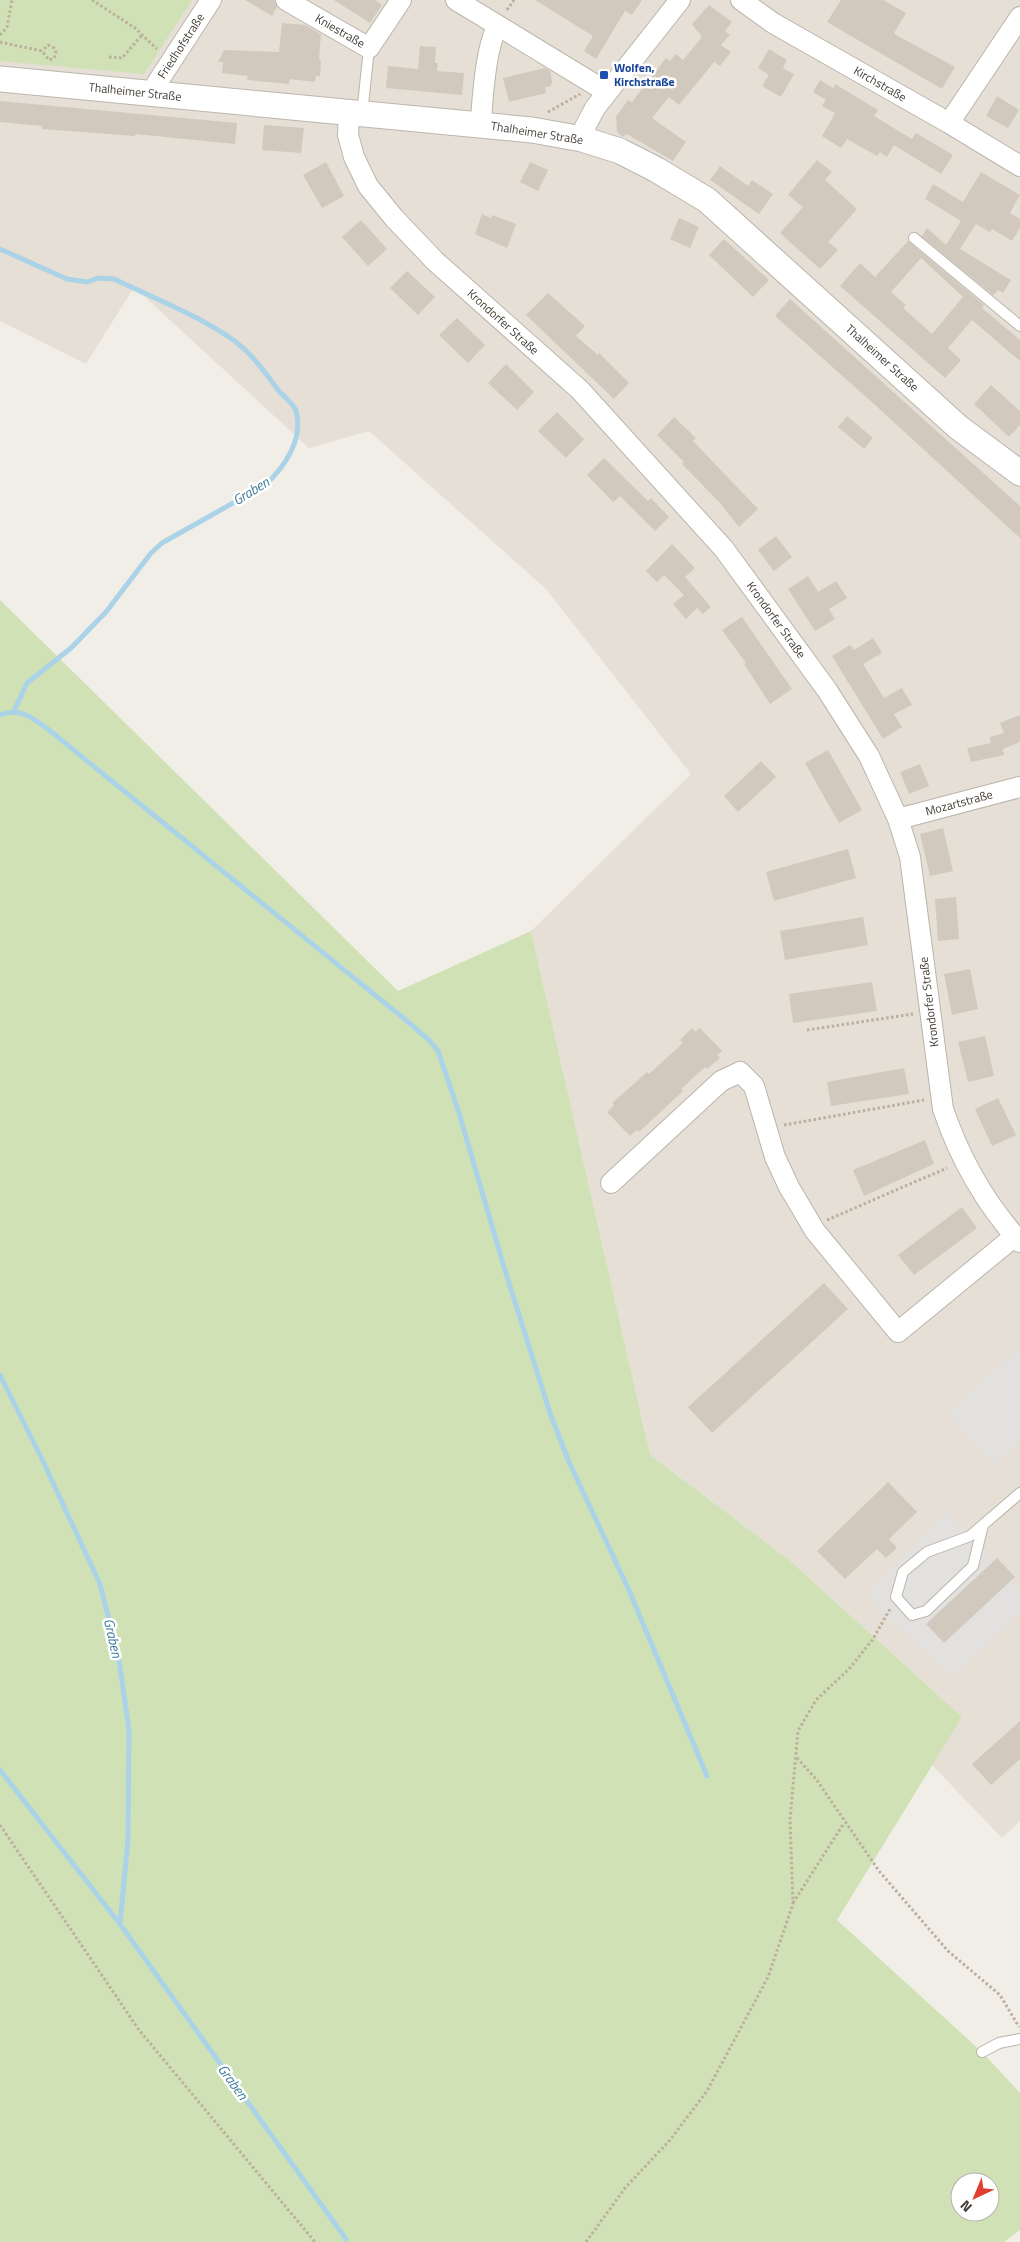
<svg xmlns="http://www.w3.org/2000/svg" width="1020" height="2242" font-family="'Titillium Web',sans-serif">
  <rect width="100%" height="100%" fill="#f1eee7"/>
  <!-- residential -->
  <path fill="#e5dfd6" d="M0,0H1020V1821L1002,1838L932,1765L962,1717L788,1559L650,1455L531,931L691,774L546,589L369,431L309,448L134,287L86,364L0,321Z"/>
  <!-- green -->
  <path fill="#d0e1b5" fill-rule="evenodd" d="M0,0H192L144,74L0,61Z
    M0,600L398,991L531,931L650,1455L788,1559L962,1717L837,1920L982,2052L1020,2093V2230L1004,2242H0ZM960,2182H990V2212H960Z"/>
  <!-- parking -->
  <path fill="#e3e1df" d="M1020,1348V1441L994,1464L948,1413Z
    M946,1512L1020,1590V1612L954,1676L886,1617L868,1594Z"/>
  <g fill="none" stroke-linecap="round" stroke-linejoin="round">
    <!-- stream -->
    <path stroke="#abd3e7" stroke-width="5" d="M0,249L67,279L87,282L98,278L114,279C152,297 202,317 236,342C254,356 266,374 279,391C284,397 294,404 296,411C304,439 284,468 265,485L162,543L151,553L106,612L71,648L27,683L14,711
      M0,715C20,707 33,718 49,730L407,1021L429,1040L438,1051L459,1113L504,1267L550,1413L569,1462L628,1588L707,1776
      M0,1375L41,1457L100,1584L119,1660L129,1730L128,1840L120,1924
      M0,1770L120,1924L346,2239"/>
  </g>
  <!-- building -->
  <path fill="#d2c9be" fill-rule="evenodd" d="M245,0H274L277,7L272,16Z
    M334,0H375L382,5L370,23Z
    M535,0H642L632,15L625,11L596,59L584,51L593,36Z
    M841,0H883L906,13L894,33L896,35L955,67L942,89L827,22Z
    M709,5L732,22L725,31L730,35L721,45L731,52L720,66L714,62L679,105L669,97L652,118L686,142L673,161L627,134L623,137L617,132L616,117L628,100L632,102L666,58L670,61L676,54L683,60L702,37L692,24Z
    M282,23L305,25L321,34L319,59L321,61L320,76H316L315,82L290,79L289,84L247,80L248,76L222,73L223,62H218L224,50L279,52Z
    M420,46L436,47L435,63H438L437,71L464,73L462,95L386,88L388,66L418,69Z
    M769,49L787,60L783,68L794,74L781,97L762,86L769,75L758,68Z
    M545,68L550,71L552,82L551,86L545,87L546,93L509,102L503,78Z
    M820,80L833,88L835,84L878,110L874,116L912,139L916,133L953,155L941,174L894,145L887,157L880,152L877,156L847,139L841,148L822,136L835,113L822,106L826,100L813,92Z
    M997,96L1019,110L1008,128L986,116Z
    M0,101L237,123L235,144L135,134V136L42,129V126L0,122Z
    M264,125L304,128L301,153L262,150Z
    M817,160L832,172L825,180L857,209L828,242L838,250L820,269L780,233L803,207L788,195Z
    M326,162L344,196L322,208L303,175Z
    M530,162L548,170L538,191L520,182Z
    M720,166L748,186L752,180L773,194L759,214L710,180Z
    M981,172L1020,195L1010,213L1020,219V228L1012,241L992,229L990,232L976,224L960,249L1011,280L1003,293L998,290L993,295L916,232L922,236L927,228L946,245L961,221L925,199L933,184L963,202Z
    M482,214L491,218L493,215L516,224L507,248L475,234Z
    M679,218L699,227L690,248L670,239Z
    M361,220L387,249L368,266L342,237Z
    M724,239L769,280L753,297L709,255Z
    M908,241L984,305L982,308L1020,340V361L972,320L948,348L961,360L945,378L840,286L860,263L875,277ZM921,258L963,297L932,334L903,308L906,305L891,292Z
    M407,271L435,297L418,315L390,288Z
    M548,293L585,326L576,336L598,355L599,353L629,383L614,399L526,315Z
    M790,299L1020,506V538L874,404L775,316Z
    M457,318L485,345L468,363L439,335Z
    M506,364L534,392L517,410L488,383Z
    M991,385L1020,411V425L1009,437L974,404Z
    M557,412L584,439L566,458L538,431Z
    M847,416L873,438L864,449L838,427Z
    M674,417L696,438L693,441L758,509L739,527L719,502L682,464L684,462L657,435Z
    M604,458L648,501L651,498L669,517L655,531L620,496L613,502L587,475Z
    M776,536L792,557L774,571L758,550Z
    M672,544L695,568L685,577L711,607L703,614L697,608L686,619L673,604L684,595L664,575L657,582L646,571Z
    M808,576L818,592L836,581L847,598L829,609L835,619L815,631L788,589Z
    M742,617L792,689L770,704L744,664L746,663L722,630Z
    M873,638L882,653L863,664L884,698L902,688L912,705L894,714L902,727L883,739L832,656L850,645L854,650Z
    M1020,715V742L1003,749L1004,755L971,762L967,748L991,743L990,737L1004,733L1000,723Z
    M828,750L862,810L839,823L805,763Z
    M761,761L776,777L738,812L724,796Z
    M920,764L929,786L909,794L900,772Z
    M943,828L953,871L930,876L920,834Z
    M848,849L856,878L774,901L766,872Z
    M956,897L959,939L938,941L935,899Z
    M863,917L868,945L785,960L780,931Z
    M970,969L978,1009L952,1015L944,974Z
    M872,982L877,1011L793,1023L789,994Z
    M692,1028L695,1032L700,1028L722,1051L717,1055L720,1058L707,1069L705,1067L681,1089L683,1091L639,1132L637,1130L630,1136L607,1112L614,1105L612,1103L636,1082L647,1072L649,1074L683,1043L680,1040Z
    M985,1036L994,1076L968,1082L958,1042Z
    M904,1068L909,1094L831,1106L827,1082Z
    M998,1098L1016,1135L992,1146L975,1109Z
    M925,1140L934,1164L864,1196L853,1170Z
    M962,1207L977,1228L914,1275L898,1255Z
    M824,1283L848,1309L712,1433L688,1407Z
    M888,1482L917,1512L889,1539L897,1548L886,1558L877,1549L845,1579L817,1551Z
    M997,1558L1015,1577L944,1643L926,1624Z
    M1020,1721V1759L991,1785L972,1764Z"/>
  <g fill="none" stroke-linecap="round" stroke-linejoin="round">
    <defs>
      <path id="service" d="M362,114L369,48
        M914,238L1020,326
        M983,1525L973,1566L926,1611L912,1615L896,1597L903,1572L927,1552L970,1536L1020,1493
        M982,2052L999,2043L1020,2039"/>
      <path id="minor" d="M286,0L369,48L401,0
        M456,0L607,92
        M741,0L773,23L949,123L1020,166
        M155,95L157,83L211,0
        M349,112L348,135L354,157L368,186L394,218L435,261L580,390L724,549L827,690L869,756L898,819L910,857L943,1109C960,1159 984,1202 1020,1242
        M949,123L1020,17
        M481,124C482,101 486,44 498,26
        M582,139L584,129L595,108L680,0
        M898,819L1020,787
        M611,1183L721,1081L740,1072L754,1086L775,1157L789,1187L815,1231L898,1332L1015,1236"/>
      <path id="tertiary" d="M0,79L532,130L582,139L620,151L657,170L707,200L958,427L1020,473"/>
    </defs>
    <!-- service casing -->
    <use href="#service" stroke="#bcb5ab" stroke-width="12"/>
    <!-- minor casing -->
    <use href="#minor" stroke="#bcb5ab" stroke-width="22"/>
    <!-- tertiary casing -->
    <use href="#tertiary" stroke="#bcb5ab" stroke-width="27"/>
    <!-- path -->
    <path stroke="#bcaf9e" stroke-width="3" stroke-dasharray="2.5 2.5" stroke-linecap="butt" d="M92,0L135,28L157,49
      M507,10L514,0
      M0,35L7,27L12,0
      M0,42L42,51L49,60L54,58L56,53L54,48L48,45L42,51
      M109,57L122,58L142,35
      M548,112L580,94
      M807,1030L913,1014
      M784,1125L924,1100
      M827,1220L947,1168
      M797,1758L816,1779L879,1871L948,1951L1000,1995L1019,2027
      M0,1825L139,2030L315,2242
      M793,1903L844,1823
      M586,2242L625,2188L670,2140L707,2091L768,1977L793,1904L790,1819L798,1731L816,1700L849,1669L873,1639L890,1609"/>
    <!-- service -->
    <use href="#service" stroke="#fff" stroke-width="10"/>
    <!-- minor -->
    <use href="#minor" stroke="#fff" stroke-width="20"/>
    <!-- tertiary -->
    <use href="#tertiary" stroke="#fff" stroke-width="25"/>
  </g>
  <!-- markers -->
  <rect fill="#1a4fb4" stroke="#fff" stroke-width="2" x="599" y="70" width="10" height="10" rx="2.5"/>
  <g text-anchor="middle" stroke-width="5" stroke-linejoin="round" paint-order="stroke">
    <!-- street labels -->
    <g font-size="12" fill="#443e37" stroke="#fff">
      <text transform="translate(340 31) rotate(30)" y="4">Kniestraße</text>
      <text transform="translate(181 46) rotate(-57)" y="4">Friedhofstraße</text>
      <text transform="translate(880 84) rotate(30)" y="4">Kirchstraße</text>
      <text transform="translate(135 92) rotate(6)" y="4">Thalheimer Straße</text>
      <text transform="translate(537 133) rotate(9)" y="4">Thalheimer Straße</text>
      <text transform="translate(503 322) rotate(42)" y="4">Krondorfer Straße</text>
      <text transform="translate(882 358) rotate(42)" y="4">Thalheimer Straße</text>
      <text transform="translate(776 620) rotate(54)" y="4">Krondorfer Straße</text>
      <text transform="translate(959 803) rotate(-15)" y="4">Mozartstraße</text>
      <text transform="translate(929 1002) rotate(-97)" y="4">Krondorfer Straße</text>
    </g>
    <!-- transit labels -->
    <g font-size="12" font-weight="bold" fill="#164399" stroke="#fff" text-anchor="start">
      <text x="614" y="72">Wolfen,<tspan x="614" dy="14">Kirchstraße</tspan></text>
    </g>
    <!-- water labels -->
    <g font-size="14" font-style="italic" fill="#3b7a9b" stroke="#fff">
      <text transform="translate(251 491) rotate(-32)" y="5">Graben</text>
      <text transform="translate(113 1638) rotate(77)" y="5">Graben</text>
      <text transform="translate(233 2082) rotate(54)" y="5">Graben</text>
    </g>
  </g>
  <!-- north arrow -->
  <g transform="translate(975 2197) rotate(224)"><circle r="24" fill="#ffffff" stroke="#b4b2af"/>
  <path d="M0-4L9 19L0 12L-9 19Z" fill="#e03e30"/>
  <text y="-8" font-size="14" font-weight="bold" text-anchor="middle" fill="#443e37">N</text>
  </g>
</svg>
